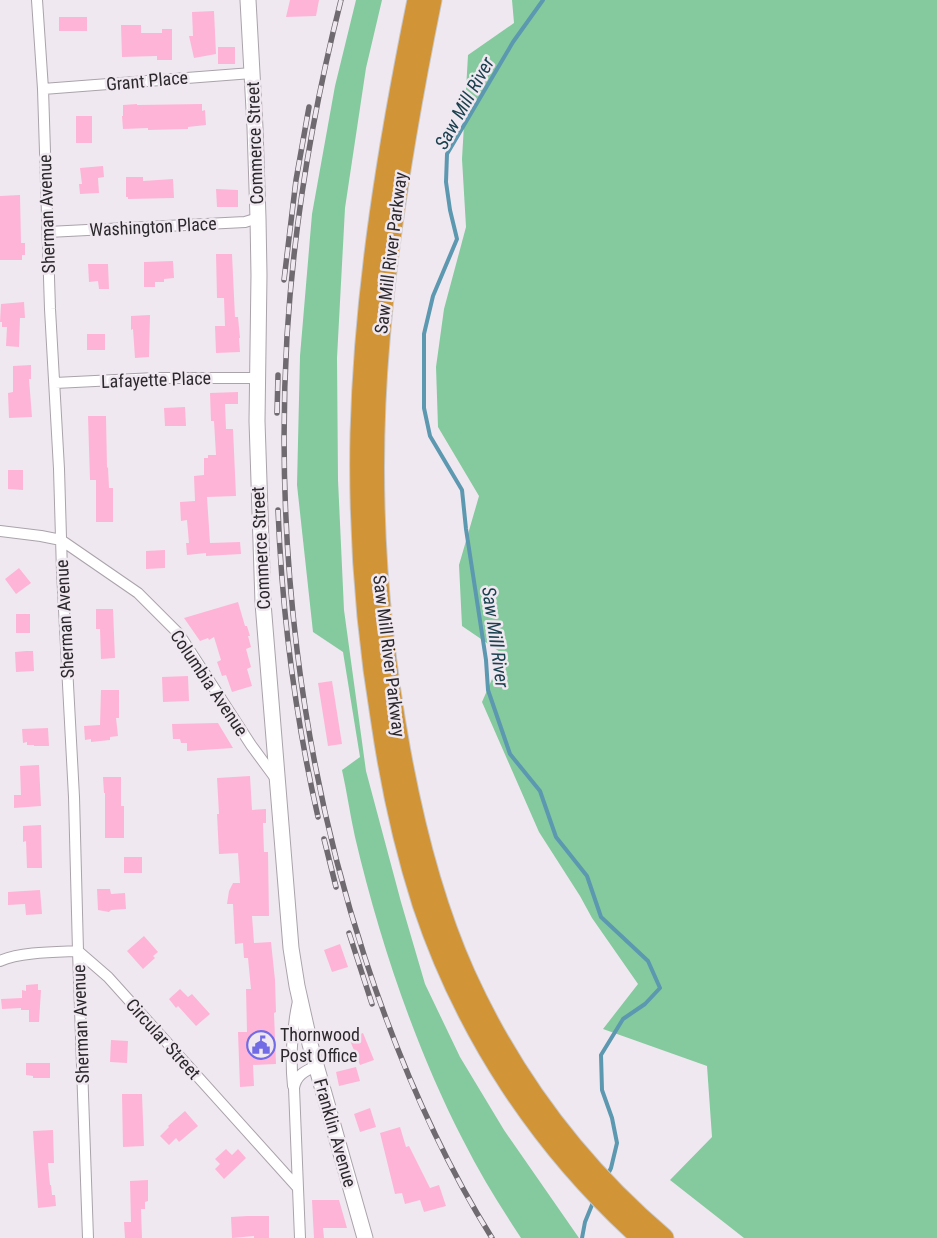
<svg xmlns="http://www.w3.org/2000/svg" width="937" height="1238" font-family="'Roboto Condensed',sans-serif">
  <rect width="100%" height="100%" fill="#f0e8f0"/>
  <!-- forest -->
  <path fill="#84ca9e" d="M356,0H382L366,68L345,208L337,358L338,480L344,610L366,771L401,902L425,984L460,1057L504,1130L579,1238H521C500,1206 480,1174 463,1140C415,1047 379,939 355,837C350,815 347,792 342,770L360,757L343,652L313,632L297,485L300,356L312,214L335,86Z
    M512,0H937V1238H744L670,1180L712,1137L707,1066L603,1029L638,984L592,918L580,896L539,832L482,702L503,654L462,626L459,565L479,496L438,427L436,367L444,309L466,227L462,159L468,55L514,23Z"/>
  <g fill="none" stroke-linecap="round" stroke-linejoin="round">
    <!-- stream -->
    <path stroke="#5c98b0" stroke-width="4" d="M543,0L513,42L447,154L446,182L450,210L457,239L433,296L424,334V408L430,436L462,490L466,529L486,660L488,690L510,754L540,791L556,837L587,876L601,917L648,961L660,988L645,1004L623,1019L601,1055L602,1090L612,1118L617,1143L611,1168L607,1176
      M582,1238L585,1222L594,1200"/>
  </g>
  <!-- building -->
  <path fill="#feb4d7" d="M290,0H319L316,16L286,17Z
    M214,11L216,54L194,58L189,36H193L192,12Z
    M59,17H87V31H59Z
    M121,25H141V33H162V29H172V60H157V56L122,57Z
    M218,47H235V64H218Z
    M137,104V105L202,104V111L205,110L206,125L188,127V129L148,130V128L123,129L122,116H123V105Z
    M76,116H92V143H76Z
    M103,166L104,177L98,178L99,193L80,194L79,184H82L80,168Z
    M126,177H143V181L173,179L174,198L128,199V197H126Z
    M216,189L238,190V207H217Z
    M20,195L21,243H25V255H22V260H0V196Z
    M216,254H232L235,317H238L240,338H239L240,352L216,353L215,326H225L224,298H217Z
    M173,261L174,278L164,279V282H155V287H144V262Z
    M88,264H108L109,289H99L98,281L89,282Z
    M24,302L25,318H20L19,347L6,346L7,327H2V322H0L1,304Z
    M150,315L149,357L135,358L133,329L131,330V316Z
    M87,334H105V350H87Z
    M31,365V379H29L32,417L9,418L8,393L13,392V366Z
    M238,392V404H225L226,429H233L236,496L207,497L210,543L240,542L241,554L206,556V553L187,555L186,543H189L187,520L181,521L180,502L195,501L194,476L204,475V458H208V455H216L214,421H211L210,393Z
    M185,407L186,426H165L164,408Z
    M88,416H106L107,468L108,467L109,488H113V522H96V480H90Z
    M8,470H23V490L8,489Z
    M165,550V568L146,569V551Z
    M19,568L31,583L16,594L5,579Z
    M238,602L245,626H247L250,636H248L251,647L246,649L251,667L247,669L252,686L232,692L226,675L222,676L217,662L221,660L214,637L209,640L208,638L200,641L184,618Z
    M96,609H113L115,658L101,659L100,629H96Z
    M16,614H30V633H16Z
    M26,651H33L34,671L16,672L15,652Z
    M188,676L189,701L163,702L162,677Z
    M332,681L342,744L328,746L318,683Z
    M101,690H119V718H116L118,736L110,737V740L91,742V739L85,740L84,726L100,725Z
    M218,723L233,748L187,751V743H181L180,739H173L172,724Z
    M48,728L49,746H34V745H27V742L23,743L22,729Z
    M39,765L41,806L14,808V795H21L20,766Z
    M250,776L252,810L266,809V823H263L264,852H268L269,916H252L254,943L271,942L275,980L276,1012L274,1013L276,1064L253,1065L254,1086L240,1087L238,1032H247L246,989H251L248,958H244L243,943L235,944L233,904H227L229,891L233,883H240L238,853L219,854L217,814H219L217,778Z
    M103,777H121V806H124V838H105V793H104Z
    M41,825L42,868H27L26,841L23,842V826Z
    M124,857H142V873H124Z
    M97,889H110L111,894L125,893L126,909L111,910L109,912L98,910Z
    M40,890L42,914L26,915L25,904L8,905V892Z
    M144,936L158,952L153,956L155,958L143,969L127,951Z
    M340,944L348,967L332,972L324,950Z
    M38,984V990H41L39,1022H29V1010H21V1008L2,1009L1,999L22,998V990L26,991V985Z
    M180,989L188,997L192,994L210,1014L196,1026L178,1006L176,1008L169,999Z
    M363,1033L374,1060L360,1065L349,1038Z
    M111,1040L128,1041L127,1063L110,1062Z
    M26,1063H50V1078H33V1076L26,1075Z
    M356,1067L360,1081L339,1086L336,1072Z
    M122,1094H142L144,1146L123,1147Z
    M370,1108L376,1127L360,1132L354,1114Z
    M185,1111L198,1126L179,1142L176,1138L169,1145L160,1136L169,1127L168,1126Z
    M400,1127L406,1147L409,1146L430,1188L439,1185L446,1206L424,1212L420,1200L405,1204L402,1193L395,1194L380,1133Z
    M53,1130L54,1163H48L50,1185H51L52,1195H55L56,1206L38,1208L33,1131Z
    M226,1149L232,1155L238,1149L246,1158L224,1179L215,1169L220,1164L215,1159Z
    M148,1180V1201L145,1202V1209H141L142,1238H125L124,1222H131L130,1181Z
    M312,1200H339L347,1228H323L324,1238H314Z
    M247,1216H269V1238H254V1236L232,1238L231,1217Z"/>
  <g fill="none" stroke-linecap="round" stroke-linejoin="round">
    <defs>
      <path id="street" d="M37,0L43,89L50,309L59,469L62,572L74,797L78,951L88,1238
        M43,89L252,73
        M48,232L245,222L258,218
        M55,383L155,378H257
        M0,531L41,536L61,540L138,593L179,634L251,745L276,779
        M0,961C20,952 56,952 78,951L108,977L298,1188
        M293,1086C290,1057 292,1029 298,1001
        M300,1238L294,1088C296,1075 305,1071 316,1066"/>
      <path id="secondary" d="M248,0L255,128L258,218L259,275L257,421L263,603L291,948L297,986L310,1044L365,1238"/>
      <path id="highway" d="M417,0C388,142 364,287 360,433C358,530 365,627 381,723C390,784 403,845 422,904C465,1033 540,1147 641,1238
        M432,0C409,113 389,227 380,341C368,479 376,616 401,752C415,828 434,904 466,975C512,1076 579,1166 664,1238"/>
    </defs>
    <!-- street casing -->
    <use href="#street" stroke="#aaa3aa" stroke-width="12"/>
    <!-- secondary casing -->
    <use href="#secondary" stroke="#aaa3aa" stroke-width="17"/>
    <!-- highway casing -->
    <use href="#highway" stroke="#c8c7c8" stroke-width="21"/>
    <!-- street -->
    <use href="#street" stroke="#fff" stroke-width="10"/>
    <!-- secondary -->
    <use href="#secondary" stroke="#fff" stroke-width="15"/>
    <!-- highway -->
    <use href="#highway" stroke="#d19437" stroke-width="19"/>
    <defs>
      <path id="rail" d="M341,0C313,110 294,223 287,336C275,545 300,759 365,958C397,1056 437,1150 492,1238
        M284,280L296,180L309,107
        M277,413L278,375
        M278,510C282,613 295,716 318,817
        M324,839L336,887
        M349,933L372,1004"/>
    </defs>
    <!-- rail casing -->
    <use href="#rail" stroke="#6f6a6f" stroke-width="5.5"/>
    <!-- rail -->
    <use href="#rail" stroke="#f0e8f0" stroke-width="4" stroke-dasharray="11" stroke-linecap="butt"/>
  </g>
  <!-- icons -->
  <defs>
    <symbol id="civic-ring" viewBox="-11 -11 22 22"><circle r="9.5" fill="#f0e8f0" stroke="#716be5" stroke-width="1.5"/><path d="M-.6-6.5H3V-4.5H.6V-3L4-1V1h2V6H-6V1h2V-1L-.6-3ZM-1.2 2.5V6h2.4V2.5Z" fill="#716be5"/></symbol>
  </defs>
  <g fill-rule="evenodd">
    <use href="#civic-ring" x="245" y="1029" width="32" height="32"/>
  </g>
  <g text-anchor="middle" stroke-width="5" stroke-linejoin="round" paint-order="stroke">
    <!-- street labels -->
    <g font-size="18" fill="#2c292c" stroke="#f0e8f0">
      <text transform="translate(147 81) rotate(-5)" y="6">Grant Place</text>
      <text transform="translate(255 143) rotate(-92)" y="6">Commerce Street</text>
      <text transform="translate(47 214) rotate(-92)" y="6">Sherman Avenue</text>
      <text transform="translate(153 227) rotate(-3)" y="6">Washington Place</text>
      <text transform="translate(391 253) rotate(-83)" y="6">Saw Mill River Parkway</text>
      <text transform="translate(156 380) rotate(-2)" y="6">Lafayette Place</text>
      <text transform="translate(261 548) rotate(-93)" y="6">Commerce Street</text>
      <text transform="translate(65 619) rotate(-93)" y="6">Sherman Avenue</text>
      <text transform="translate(389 656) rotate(83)" y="6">Saw Mill River Parkway</text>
      <text transform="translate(209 683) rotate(56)" y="6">Columbia Avenue</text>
      <text transform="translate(81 1024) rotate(-92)" y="6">Sherman Avenue</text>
      <text transform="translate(163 1039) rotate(48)" y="6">Circular Street</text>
      <text transform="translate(335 1133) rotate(74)" y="6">Franklin Avenue</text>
    </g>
    <!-- poi labels -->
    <g font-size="18" fill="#2c292c" stroke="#f0e8f0" text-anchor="start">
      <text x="280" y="1041">Thornwood<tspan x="280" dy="21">Post Office</tspan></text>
    </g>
    <!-- water labels -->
    <g font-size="19" font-style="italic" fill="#1a414f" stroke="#f0e8f0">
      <text transform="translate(464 103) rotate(-61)" y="7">Saw Mill River</text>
      <text transform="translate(496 637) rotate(82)" y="7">Saw Mill River</text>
    </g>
  </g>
</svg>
